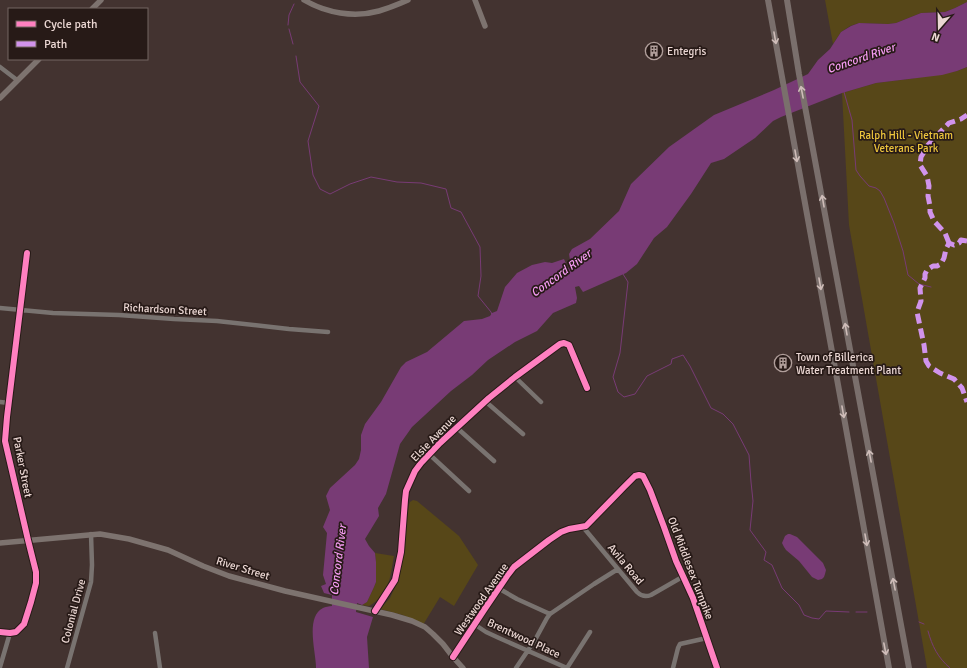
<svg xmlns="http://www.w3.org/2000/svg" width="967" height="668" font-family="Signika,sans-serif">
  <rect width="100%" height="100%" fill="#433330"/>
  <!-- green -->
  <path fill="#574718" d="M825,0H967V2L955,8L945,12L921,13L896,23L888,24L859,23L850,26L841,32L833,44Z
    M967,67V668H927L849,225L842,93L876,83L909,79L957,71Z
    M413,500L417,501L459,536L478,565L454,606L440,597L423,625L403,615L380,609L390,598L396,585L409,505L410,502Z
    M375,553L394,556C390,577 390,594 369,606L362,605L367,602L374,587L376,582V562Z"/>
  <!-- water -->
  <path fill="#783b75" d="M967,2V67L957,71L942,75L876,83L842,93L781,117L773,121L755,138L724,159L711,163L691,194L667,227L654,238L637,264L626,273L583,292L579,286L575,287L577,298L576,303L553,313L537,331L515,342L488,360L472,375L451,391L412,427L400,444L386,494L378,508L379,516L365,539L369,546L375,553L376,562V582L374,587L367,602L362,605L357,603L356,612L373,617L367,637L369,668H316C316,652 305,617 323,608C325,607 329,606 332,606V595L324,593L321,586L326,584L323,575L327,533L323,527L330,510L326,496L330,488L355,465L359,459L361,450V435L365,424L381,402L401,367L406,362L427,352L464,321L482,319L490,316L492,313L497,311L505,287L517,273L532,265L545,262L552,263L564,259L568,268L571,266L569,254L572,249L590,239L619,211L631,184L669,147L714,115L774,90L808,74L818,60L830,49L841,32L851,26L859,23L888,24L896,23L921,13L945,12L955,8Z
    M788,534H790L797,537L823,563L826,570L825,574L824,577L822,579L818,580L812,577L799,561L786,550L784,547L782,543L785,536Z"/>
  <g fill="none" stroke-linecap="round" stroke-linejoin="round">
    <!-- stream -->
    <path stroke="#783b75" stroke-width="1" d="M288,25L289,15L294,4
      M289,29L293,44
      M296,56L300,82L319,106L308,141L313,175L320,189L330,194L350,184L371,177L397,182L421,183L446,189L451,208L461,212L480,247L481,276L478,296L491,312L492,315
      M844,92L852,120L856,170L860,176L869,186L876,188L880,191L884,198L894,223L903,251L908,275L919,284L931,287
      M623,274L628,282L620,353L613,377L618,392L624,397L635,394L647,376L671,364L672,359L683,355L690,366L711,408L723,414L733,424L749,455L751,482L753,501L750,530L766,552L764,560L772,565L782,588L799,605L804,615L812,618L819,619L826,611L849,612
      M856,612H867
      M919,622L924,624
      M928,631C932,646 938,658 950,668"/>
    <!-- minor -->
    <path stroke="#797370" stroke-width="4.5" d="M0,67L17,80
      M0,308L53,313L119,315L174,319L217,321L289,329L328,332
      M515,377L541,402
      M485,401L523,434
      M0,402L9,403
      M456,427L494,461
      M429,454L469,491
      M583,527L637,592C641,596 646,597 651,595L684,576
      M498,588L517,599L550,614
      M375,611L395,580L401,552L405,500L406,491L415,471L421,463L440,443L489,398L515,377L560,344L564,343L569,345L587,388
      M474,624L486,632L499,638L567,668
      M0,632L10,633L16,632L24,624L31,602L36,583V572L28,540L5,441L7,417L27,253
      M155,633L160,668
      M453,657L484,610L507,576L514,567L549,540L561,532L569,529L586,526L624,487L635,476L639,475L643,476L650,490L664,527L676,561L693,598L717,668
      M0,667L10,633
      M67,668L91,582L92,565L91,534
      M516,668L535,640L547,618L550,614L594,584L618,569
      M567,668L590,632
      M673,668L678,648L680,644L707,638"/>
    <!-- major -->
    <path stroke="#7d736f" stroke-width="5.5" d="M304,0C326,13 354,18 379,11C389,8 399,4 408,0
      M475,0L485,26
      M92,9L101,0
      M0,98L39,59
      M0,543L100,534L129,539L168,550L203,566L229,576L285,591L392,615L412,621L425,627L433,634L443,644L453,657L463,668"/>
    <!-- highway -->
    <path stroke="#7a6f6c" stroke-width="6" d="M768,0L845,423L889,668
      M787,0L799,74L909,668"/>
    <!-- quiet -->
    <path stroke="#d193ec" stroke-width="5" stroke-dasharray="10 5" stroke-linecap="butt" d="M967,241L961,240L959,243L954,245L949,243L946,249L944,258L941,264L937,266H933L927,270L925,274V278L920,288L921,301L917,312L924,345L926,361L929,366L940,373L954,379L962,388L967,402
      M949,243L945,233L934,221L930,212V206L928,196L929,186L927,176L920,165L921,157L928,145L949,123L961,119L967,115"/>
    <defs>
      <path id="cycleway" d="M375,611L395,580L401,552L405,500L406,491L415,471L421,463L440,443L489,398L515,377L560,344L564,343L569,345L587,388
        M0,632L10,633L16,632L24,624L31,602L36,583V572L28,540L5,441L7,417L27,253
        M453,657L484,610L507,576L514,567L549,540L561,532L569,529L586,526L624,487L635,476L639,475L643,476L650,490L664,527L676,561L693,598L717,668"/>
    </defs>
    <!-- cycleway casing -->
    <use href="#cycleway" stroke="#271a17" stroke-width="8"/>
    <!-- cycleway -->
    <use href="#cycleway" stroke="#ff80c0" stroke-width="6"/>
  </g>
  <!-- one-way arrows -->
  <defs><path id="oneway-shaft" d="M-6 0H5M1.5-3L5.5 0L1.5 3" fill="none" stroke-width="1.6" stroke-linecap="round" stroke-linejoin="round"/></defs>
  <g stroke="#cfbdb9">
    <use href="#oneway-shaft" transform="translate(775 38) rotate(80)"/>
    <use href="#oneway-shaft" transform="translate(802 92) rotate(-101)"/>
    <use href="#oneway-shaft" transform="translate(796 156) rotate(80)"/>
    <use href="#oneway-shaft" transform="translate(823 201) rotate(-100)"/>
    <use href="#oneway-shaft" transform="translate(820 284) rotate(80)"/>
    <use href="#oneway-shaft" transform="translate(846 329) rotate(-100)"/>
    <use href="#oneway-shaft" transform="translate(843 412) rotate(80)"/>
    <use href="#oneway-shaft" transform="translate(870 456) rotate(-101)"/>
    <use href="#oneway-shaft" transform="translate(866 540) rotate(80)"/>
    <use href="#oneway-shaft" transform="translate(894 584) rotate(-101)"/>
    <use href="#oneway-shaft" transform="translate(885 649) rotate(79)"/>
  </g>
  <!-- icons -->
  <defs>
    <symbol id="building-ring" viewBox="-11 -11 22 22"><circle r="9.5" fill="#271a17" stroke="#b09e9a" stroke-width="1.5"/><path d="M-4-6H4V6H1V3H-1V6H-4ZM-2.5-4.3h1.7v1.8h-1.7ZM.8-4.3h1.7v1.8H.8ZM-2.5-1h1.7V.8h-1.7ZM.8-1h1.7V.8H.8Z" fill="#b09e9a"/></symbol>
  </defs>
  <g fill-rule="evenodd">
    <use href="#building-ring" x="644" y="41" width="20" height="20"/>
    <use href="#building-ring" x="773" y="353" width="20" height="20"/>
  </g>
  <g text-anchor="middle" stroke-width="3.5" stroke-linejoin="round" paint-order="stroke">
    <!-- poi labels -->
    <g font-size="11" fill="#ebd7d3" stroke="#271a17" text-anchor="start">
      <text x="667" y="55">Entegris</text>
      <text x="796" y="361">Town of Billerica<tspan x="796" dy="13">Water Treatment Plant</tspan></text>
    </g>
    <!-- park labels -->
    <g font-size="11" fill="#edc53c" stroke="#271a17">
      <text x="906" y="139">Ralph Hill - Vietnam<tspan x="906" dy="13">Veterans Park</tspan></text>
    </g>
    <!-- street labels -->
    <g font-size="11" fill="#ebd7d3" stroke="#271a17">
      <text transform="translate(165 309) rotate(3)" y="4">Richardson Street</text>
      <text transform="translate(433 438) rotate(-46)" y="4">Elsie Avenue</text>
      <text transform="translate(23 467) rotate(79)" y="4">Parker Street</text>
      <text transform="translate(626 564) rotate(50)" y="4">Avila Road</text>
      <text transform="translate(243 568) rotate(17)" y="4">River Street</text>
      <text transform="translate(691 568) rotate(69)" y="4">Old Middlesex Turnpike</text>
      <text transform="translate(481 599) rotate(-55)" y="4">Westwood Avenue</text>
      <text transform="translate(73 611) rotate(-75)" y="4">Colonial Drive</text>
      <text transform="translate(524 638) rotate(25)" y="4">Brentwood Place</text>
    </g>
    <!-- water labels -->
    <g font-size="12" font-style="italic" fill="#f59bf2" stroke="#271a17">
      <text transform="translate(861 58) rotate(-19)" y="4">Concord River</text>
      <text transform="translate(561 273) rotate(-36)" y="4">Concord River</text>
      <text transform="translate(338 560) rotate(-83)" y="4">Concord River</text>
    </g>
  </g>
  <!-- legend -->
  <rect x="8" y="8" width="140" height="52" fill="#271a17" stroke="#756662"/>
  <rect x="16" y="21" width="20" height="6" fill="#ff80c0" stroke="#756662"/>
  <text x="44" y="28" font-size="12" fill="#ebd7d3">Cycle path</text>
  <rect x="16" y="41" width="20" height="6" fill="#d193ec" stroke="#756662"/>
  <text x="44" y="48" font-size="12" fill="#ebd7d3">Path</text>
  <!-- north arrow -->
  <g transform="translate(939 28) rotate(200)" stroke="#271a17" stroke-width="3" paint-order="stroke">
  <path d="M0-3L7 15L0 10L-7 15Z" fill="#ebd7d3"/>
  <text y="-6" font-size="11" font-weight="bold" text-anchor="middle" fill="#ebd7d3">N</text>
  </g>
</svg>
